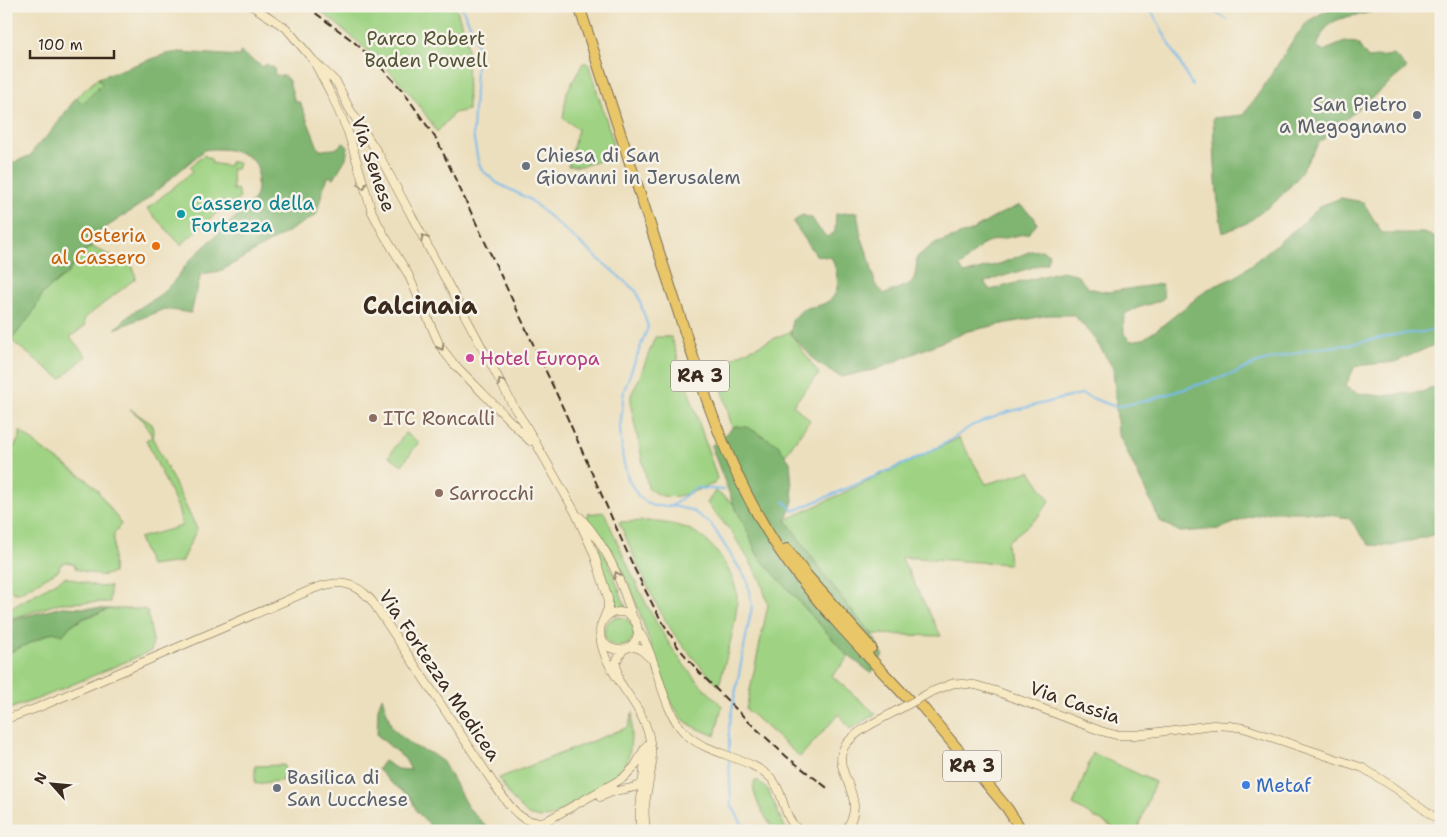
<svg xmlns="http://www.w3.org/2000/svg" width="1447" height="837" font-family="'Shantell Sans',sans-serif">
  <rect width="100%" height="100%" fill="#f7f3e8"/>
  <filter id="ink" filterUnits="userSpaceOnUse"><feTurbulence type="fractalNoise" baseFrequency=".02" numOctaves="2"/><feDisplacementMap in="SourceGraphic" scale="10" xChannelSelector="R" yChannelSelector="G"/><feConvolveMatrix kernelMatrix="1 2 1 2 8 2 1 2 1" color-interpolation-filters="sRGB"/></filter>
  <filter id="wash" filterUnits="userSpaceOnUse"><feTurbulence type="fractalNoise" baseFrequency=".0096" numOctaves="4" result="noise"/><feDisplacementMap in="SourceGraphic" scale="20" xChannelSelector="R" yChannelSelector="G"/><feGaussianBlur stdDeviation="1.12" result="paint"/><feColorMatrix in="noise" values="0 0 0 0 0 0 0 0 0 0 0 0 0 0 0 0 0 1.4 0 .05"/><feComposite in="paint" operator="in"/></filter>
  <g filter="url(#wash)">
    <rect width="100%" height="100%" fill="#ecdfbd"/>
    <!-- green -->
    <path fill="#9fd383" stroke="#6d7e50" d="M314,6H453L457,10L467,42L468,110L454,113L437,132C404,78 362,44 314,6Z
      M583,63H588L612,138L613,157L582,166H568L578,129L563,118L567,92Z
      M98,78L102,84L82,104L76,98Z
      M204,155L212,160L211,163L229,166L230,162H239L237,169H232L233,190L237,189L240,198L226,209L223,207L181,245L147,209L193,171L190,167Z
      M92,247L129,264L133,267L136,278L85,318L84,320L85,326L70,337L86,356L61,379L13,342L12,339L32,314L43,293L68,273L82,252Z
      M791,331V334L819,374L793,405L810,420L785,455C773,440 754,428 735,426L732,428L717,368L738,355Z
      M655,337H671L717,478L714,484C693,491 666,507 648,487L631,407V395L639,379Z
      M130,409L152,424L154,441L197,529L181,562L150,566L139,538L182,526L178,508L146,440L152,437L144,421Z
      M20,431L42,449L89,481L97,490L118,519L121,524L114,534L113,573L101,576L76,569L74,564L66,562L60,565L59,570L19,593H15L7,587L6,448L12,450L20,437Z
      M405,433L419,442L402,465L389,456Z
      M959,438L986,484L1030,471L1050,501L1037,518L1007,542L1009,564L901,557L941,636L872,634C840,599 813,559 786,520Z
      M715,491L733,503L747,530L758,556L849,657L832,676L876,714L850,729L839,714L800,757L746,709L768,605L761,581L749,560L732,533L707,503Z
      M604,512C629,568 653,628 692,675C701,686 713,696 722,706L715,736C705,731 693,728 684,720C672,709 666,687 660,672C643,627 625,552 587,521L588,514Z
      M650,521C666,523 685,525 698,534C716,546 737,577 737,599C737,625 725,660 719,686C701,666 681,647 667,623C648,591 634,556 619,522Z
      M590,533L608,561L627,610L615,609L603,568L588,534Z
      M65,577L100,587L110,586V602L60,603L20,616L10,618L6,617V611Z
      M110,609H143L147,611L153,641L151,651L43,697L6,710V654L53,632L62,635L70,626L85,618Z
      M604 632a15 15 0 1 1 30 0a15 15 0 1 1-30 0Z
      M633,712L630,749L627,763L623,770L610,782L552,816L540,818L528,815L511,798L499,778L628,727Z
      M1093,753L1155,782L1137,831H1119L1073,805Z
      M284,765L286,780L255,784V766Z
      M755,781H759L768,790L784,826L789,831H775C767,820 749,794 755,781Z"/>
    <!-- forest -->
    <path fill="#7fb571" stroke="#5d7048" d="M1350,6H1386C1357,22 1327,7 1317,48L1323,51L1345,42L1357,43L1368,58L1394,55L1407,68L1340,124L1319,143L1295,181L1276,201L1247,223L1223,233C1215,196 1215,157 1213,118L1243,115L1264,86L1293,40L1308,21L1324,12Z
      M179,52L240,56V52L263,67L266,64L274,68L275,75L285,76L289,81L295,102H300L319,150L335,149L344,143L348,147L346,158L334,178L329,176L324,186L316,215L221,271L201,274L191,313L164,309L115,329L132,313L161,294L174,281L190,260L253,201C257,195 257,189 257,182C257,178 259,171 257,167C251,150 219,147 204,150L140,205L93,236L92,247L82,252L68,273L43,293L32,314L12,339L6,333V166L31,155L35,148L50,133L76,98L82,104L102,84L98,78L166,54Z
      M1341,198L1363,202L1382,233H1423L1441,238V347L1432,346L1395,362L1355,366L1345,387L1358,393L1382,396L1422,392L1441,384V523L1436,534L1392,546L1369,545L1349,518L1309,512H1272L1249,517L1219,529L1180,532L1160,521L1118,433L1113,368L1092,335L1074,315H1048L968,331L877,369L841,377L817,363L791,334L792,320L804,308C839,305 843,289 832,258L816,255L793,222L802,215L812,218L819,229L827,237L835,232L836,214L857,212L861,236L870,261L875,284L885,294C912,281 915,290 917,257L932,245L971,231L1000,214L1020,205L1034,217L1037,224L1029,233L991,241L981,246L960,267L964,274L1002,263L1031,251L1041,250L1049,254L1047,263L984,282L990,290L1062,271L1076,274L1088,288L1107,292L1162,284L1164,298C1155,305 1126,308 1124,317C1123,322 1124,329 1124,334L1131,341L1143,339L1158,329L1208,289L1237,276L1304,222L1320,206Z
      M735,426L747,427L777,444L790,462L793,501L786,520L820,569L855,615L872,634L883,655L871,673L846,654L758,556L747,530L733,503L711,446Z
      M62,607L110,609C98,614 81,617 70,626C67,629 66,633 62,635L53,632L6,654V621Z
      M382,697L392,728L411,745L432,754L443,762L467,806L490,831H432L429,824L417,812L411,798L388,780L378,769L384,761L397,769L411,770L405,759L377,735L378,708Z"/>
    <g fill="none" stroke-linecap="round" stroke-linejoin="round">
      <!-- stream -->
      <path stroke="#77baed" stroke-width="2" d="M461,6L473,31L477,45L473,134L478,161L482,170L497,183L529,199L637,292L648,327L624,390L620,429L623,460L629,481L639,497L653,506H672L691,510L711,524L747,580L752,606L729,726V753
        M1142,6L1152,12L1192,85
        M1204,6L1228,20
        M784,501L794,511L913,460L946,443L971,426L1008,412L1081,394L1116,407L1153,399L1235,373L1257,363L1311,349L1347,345L1394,335L1441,330
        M672,506L695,488L724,490
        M729,760L731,804L746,831"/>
    </g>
  </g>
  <g filter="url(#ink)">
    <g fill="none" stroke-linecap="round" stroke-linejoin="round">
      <defs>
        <path id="secondary" d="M252,6L286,28L313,60L331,94L348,132L372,212L383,233L408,274L440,346L453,363L530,441
          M313,60L337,83L349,108L379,155L515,409L525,424L575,512L593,551L608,598V608L603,620
          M580,517C609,549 621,581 634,621
          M600 631a19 19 0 1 1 38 0a19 19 0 1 1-38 0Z
          M637,629C659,657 660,709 686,734C706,754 752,758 771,778C785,793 782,818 800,831
          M600,635C603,674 640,698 649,736C651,745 652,754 652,763C650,785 640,809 647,831
          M631,646L640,649L650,658
          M618,676L616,662L623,650
          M931,692L954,683L975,685L996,691L1101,731L1116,735H1135L1213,725L1230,726L1244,728L1363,768L1395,788L1441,822
          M6,719L37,708L313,589C338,580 354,580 372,601L498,790C511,808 523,828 548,820L623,778L635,766L646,746
          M600,797C605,795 611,792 616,791C627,788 645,789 647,774
          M640,824V809L646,749
          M844,831C874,797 825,770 847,743C859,729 880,720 896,711"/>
        <path id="motorway" d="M579,6L708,403C730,465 758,525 799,577C832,620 871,659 908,699
          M787,549L804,572L871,648
          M919,703L1007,808L1022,831"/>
      </defs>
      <!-- secondary casing -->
      <use href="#secondary" stroke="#796956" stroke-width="9"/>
      <!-- motorway casing -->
      <use href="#motorway" stroke="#796956" stroke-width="12"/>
      <!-- secondary -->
      <use href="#secondary" stroke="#f6e9c3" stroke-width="8"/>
      <!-- motorway -->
      <use href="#motorway" stroke="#e9c769" stroke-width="10"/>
      <!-- rail -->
      <path stroke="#3b2a1e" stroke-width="2" stroke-dasharray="8 4" stroke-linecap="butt" d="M306,6L353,41L377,63L403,91L437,140L559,399L635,570L657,613L678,647L699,672L748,721L787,757L830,790"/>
      <defs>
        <path id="secondary-bridge" d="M896,711L931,692"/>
      </defs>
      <!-- secondary-bridge casing -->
      <use href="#secondary-bridge" stroke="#796956" stroke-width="9" stroke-linecap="butt"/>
      <!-- secondary-bridge -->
      <use href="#secondary-bridge" stroke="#f6e9c3" stroke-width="8"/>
    </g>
    <!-- one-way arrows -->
    <defs><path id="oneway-chevron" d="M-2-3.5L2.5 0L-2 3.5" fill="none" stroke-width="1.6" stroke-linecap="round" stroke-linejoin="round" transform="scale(1.25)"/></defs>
    <g stroke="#988a70">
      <use href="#oneway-chevron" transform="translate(363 186) rotate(75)"/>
      <use href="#oneway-chevron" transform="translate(424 238) rotate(-118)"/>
      <use href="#oneway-chevron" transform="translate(441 347) rotate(60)"/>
      <use href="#oneway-chevron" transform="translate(501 382) rotate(-118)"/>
      <use href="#oneway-chevron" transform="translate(617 575) rotate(-113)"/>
    </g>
  </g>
  <!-- markers -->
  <g fill="#6b7280" stroke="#f7f3e8" stroke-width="2">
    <circle cx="1417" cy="115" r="5"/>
    <circle cx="526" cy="166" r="5"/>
    <circle cx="277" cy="788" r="5"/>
  </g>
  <circle fill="#0f9aa8" stroke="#f7f3e8" stroke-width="2" cx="181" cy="214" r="5"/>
  <circle fill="#e8710a" stroke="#f7f3e8" stroke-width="2" cx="156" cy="246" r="5"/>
  <circle fill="#d1479c" stroke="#f7f3e8" stroke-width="2" cx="470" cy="358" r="5"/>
  <g fill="#8d6e63" stroke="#f7f3e8" stroke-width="2">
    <circle cx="373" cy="418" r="5"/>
    <circle cx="439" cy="493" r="5"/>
  </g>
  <circle fill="#3f7fe0" stroke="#f7f3e8" stroke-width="2" cx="1246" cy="785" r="5"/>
  <g text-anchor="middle" stroke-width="5" stroke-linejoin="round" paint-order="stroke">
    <!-- shield labels -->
    <g fill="#f7f3e8" stroke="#73665b" stroke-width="1">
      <rect x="671" y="360.5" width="58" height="31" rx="4"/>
      <rect x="943" y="750.5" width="58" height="31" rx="4"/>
    </g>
    <g font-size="18" font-weight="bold" fill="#3b2a1e">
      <text x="700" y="382">RA 3</text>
      <text x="972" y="772">RA 3</text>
    </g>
    <!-- park labels -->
    <g font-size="19" fill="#545437" stroke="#f7f3e8">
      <text x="426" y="45">Parco Robert<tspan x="426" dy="22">Baden Powell</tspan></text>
    </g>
    <!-- worship labels -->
    <g font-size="19" fill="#5b616d" stroke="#f7f3e8" text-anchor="start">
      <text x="1407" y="111" text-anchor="end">San Pietro<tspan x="1407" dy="22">a Megognano</tspan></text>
      <text x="536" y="162">Chiesa di San<tspan x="536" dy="22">Giovanni in Jerusalem</tspan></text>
      <text x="287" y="784">Basilica di<tspan x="287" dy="22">San Lucchese</tspan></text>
    </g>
    <!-- street labels -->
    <g font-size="19" fill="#3b2a1e" stroke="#f7f3e8">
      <text transform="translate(374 164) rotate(71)" y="7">Via Senese</text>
      <text transform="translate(440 675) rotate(56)" y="7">Via Fortezza Medicea</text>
      <text transform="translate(1075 702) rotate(19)" y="7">Via Cassia</text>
    </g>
    <!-- culture labels -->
    <g font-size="19" fill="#0d838f" stroke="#f7f3e8" text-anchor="start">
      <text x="191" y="210">Cassero della<tspan x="191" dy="22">Fortezza</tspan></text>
    </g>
    <!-- food labels -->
    <g font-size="19" fill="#c56008" stroke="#f7f3e8" text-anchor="end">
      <text x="146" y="242">Osteria<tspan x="146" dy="22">al Cassero</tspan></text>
    </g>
    <!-- hotel labels -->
    <g font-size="19" fill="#b23c85" stroke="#f7f3e8" text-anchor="start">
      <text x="480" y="365">Hotel Europa</text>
    </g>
    <!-- education labels -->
    <g font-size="19" fill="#785e54" stroke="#f7f3e8" text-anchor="start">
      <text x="383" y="425">ITC Roncalli</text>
      <text x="449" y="500">Sarrocchi</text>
    </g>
    <!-- shop labels -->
    <g font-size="19" fill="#366cbe" stroke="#f7f3e8" text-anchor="start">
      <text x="1256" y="792">Metaf</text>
    </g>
    <!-- district labels -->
    <g font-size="24" font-weight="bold" fill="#3b2a1e" stroke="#f7f3e8">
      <text x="420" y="314">Calcinaia</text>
    </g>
  </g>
  <!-- margin -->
  <rect width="1447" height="837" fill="none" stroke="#f7f3e8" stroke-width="25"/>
  <!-- north arrow -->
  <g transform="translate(52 784) rotate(297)" stroke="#f7f3e8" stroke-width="4" paint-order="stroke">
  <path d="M0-4L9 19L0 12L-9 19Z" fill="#3b2a1e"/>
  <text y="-8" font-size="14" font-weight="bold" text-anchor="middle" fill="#3b2a1e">N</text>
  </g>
  <!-- scale -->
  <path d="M30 50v8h84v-8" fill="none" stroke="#3b2a1e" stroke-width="2.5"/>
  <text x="38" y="50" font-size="15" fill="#3b2a1e" stroke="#f7f3e8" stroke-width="4" paint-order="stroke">100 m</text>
</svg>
